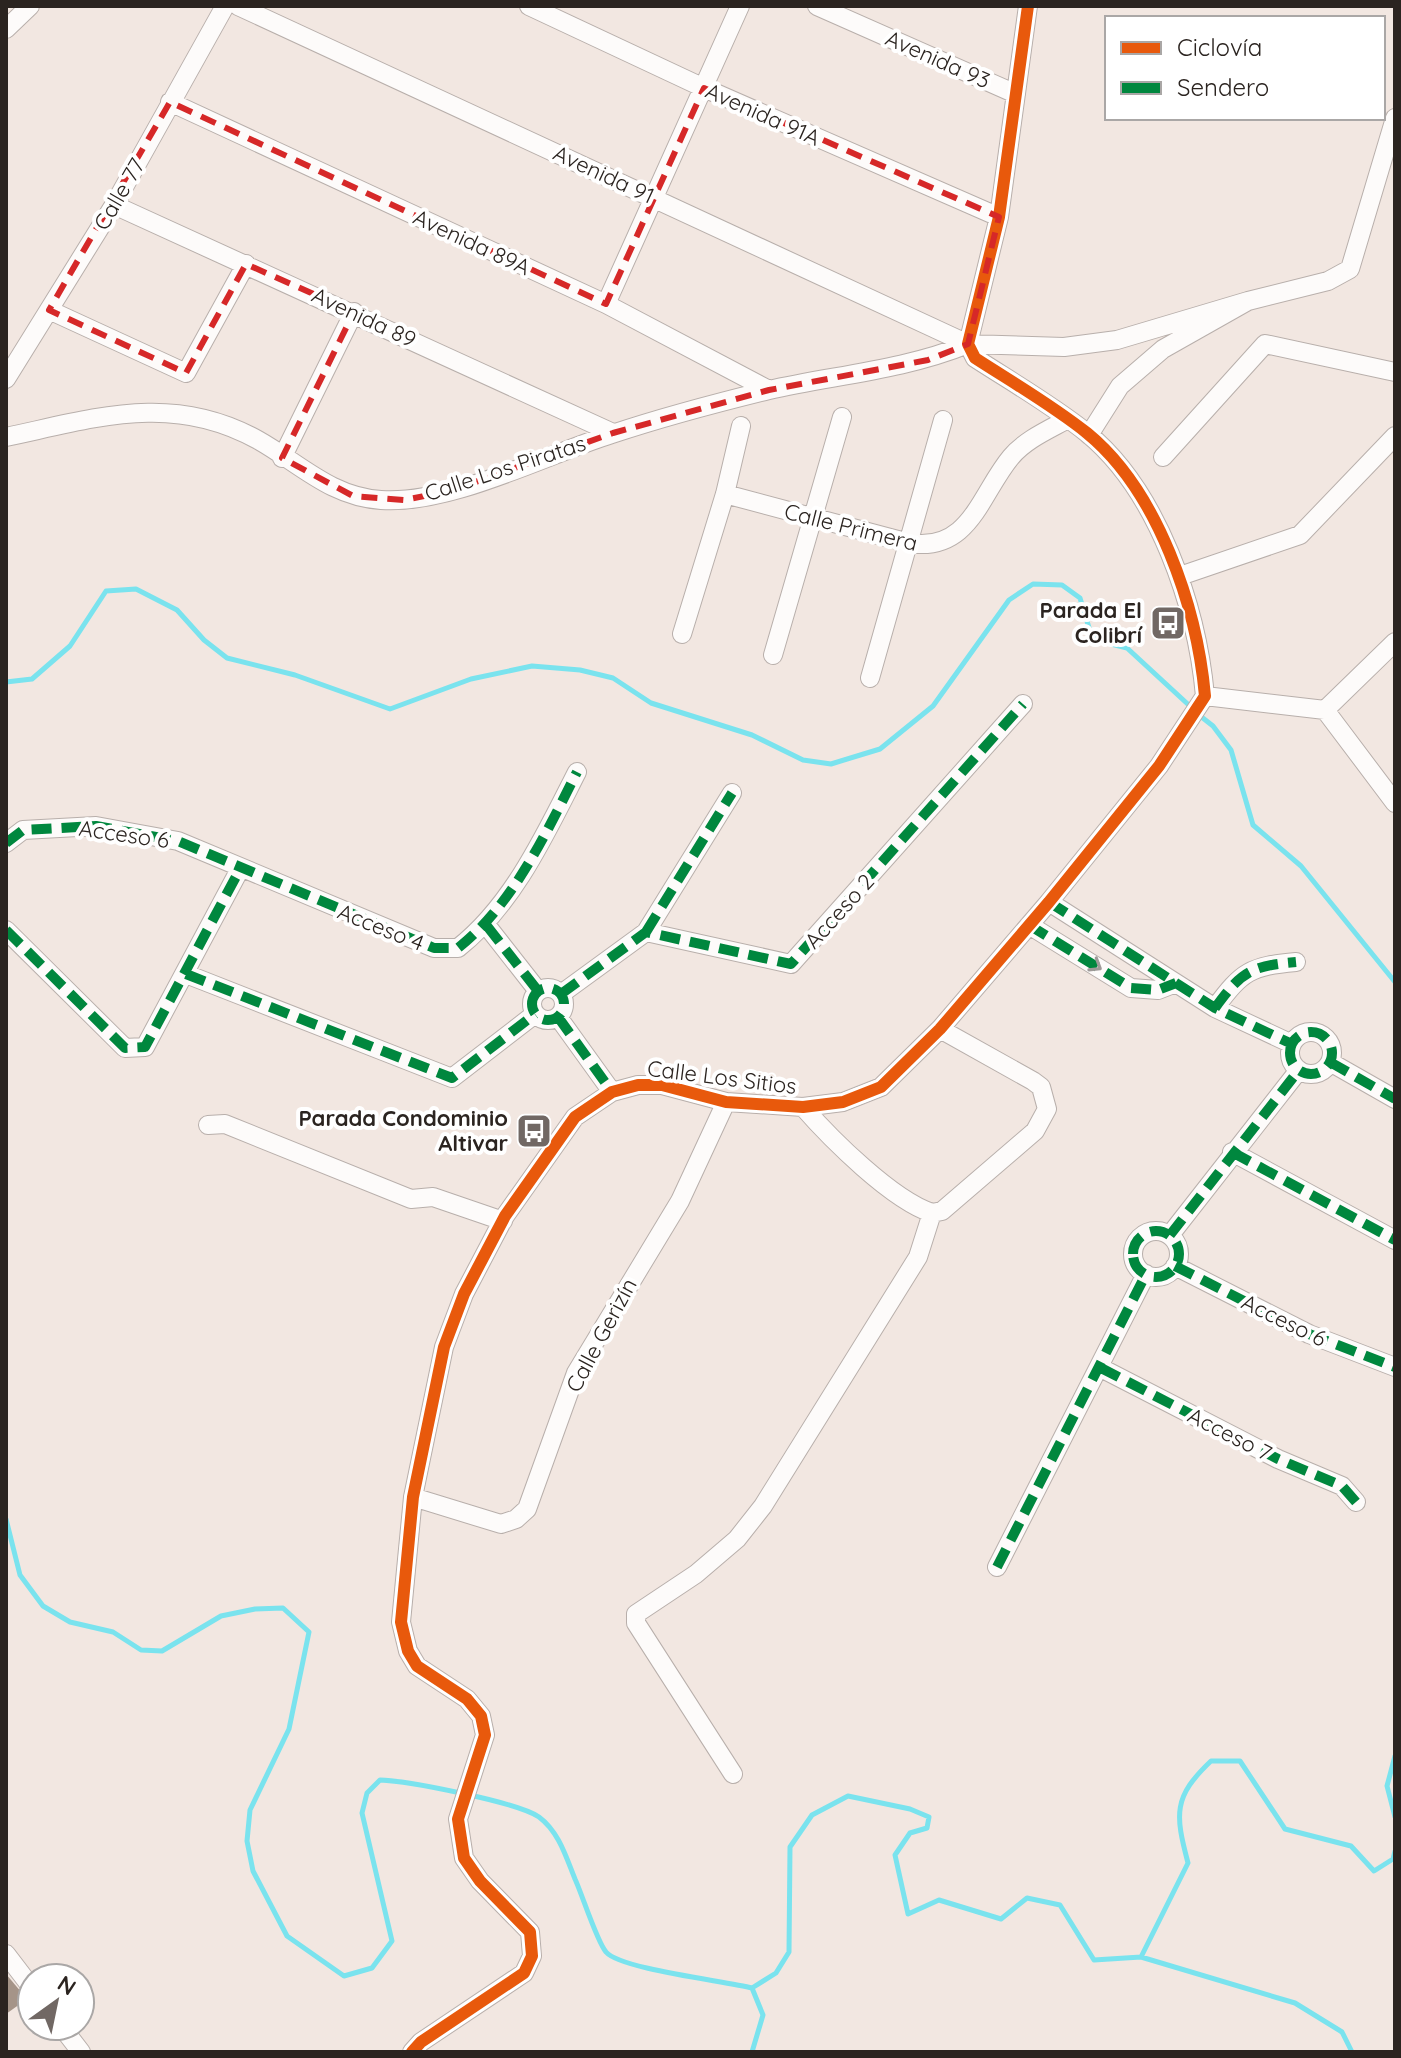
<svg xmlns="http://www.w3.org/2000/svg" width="1401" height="2058" font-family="Quicksand,sans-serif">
  <rect width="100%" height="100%" fill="#f2e7e1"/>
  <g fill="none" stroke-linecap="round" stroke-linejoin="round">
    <!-- stream -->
    <path stroke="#7ae3ee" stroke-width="5" d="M6,682L32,679L70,646L106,591L136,589L177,610L204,640L227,658L295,675L390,709L471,679L532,666L580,670L613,678L651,703L752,735L803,760L831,764L880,749L933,706L1009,600L1033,584L1062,585L1080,598L1090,631L1103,642L1127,648L1192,708
      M1199,715L1213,726L1231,750L1253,825L1301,866L1395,982
      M6,1519L20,1575L43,1606L70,1622L113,1632L141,1650L162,1651L221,1616L255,1609L283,1608L309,1632L289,1729L250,1810L247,1841L253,1871L287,1936L344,1976L372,1968L392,1941L362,1813L367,1793L380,1780C408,1781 517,1802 539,1817C559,1832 566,1857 575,1879C582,1894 597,1942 606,1952C620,1969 725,1981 752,1988L776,1973L789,1952L790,1847L812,1815L848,1796L910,1809L929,1817L927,1828L910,1833L895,1855L908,1914L939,1900L1001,1919L1027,1898L1060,1905L1094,1960L1141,1957L1295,2003L1342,2032L1352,2052
      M1395,1756L1387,1786L1395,1817
      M1141,1957L1188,1863C1175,1814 1173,1797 1211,1761H1240L1285,1829L1351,1846L1374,1871L1393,1859L1395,1851
      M752,2052L763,2015L752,1988"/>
  </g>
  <!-- building -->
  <path fill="#a59488" d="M6,1974L27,1999L6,2014Z"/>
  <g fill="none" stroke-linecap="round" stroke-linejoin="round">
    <defs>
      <path id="street" d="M238,6L968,344L1064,347L1117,340L1248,301
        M529,6L704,88L999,217
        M817,6L1016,94
        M6,29L30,6
        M170,102L606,304L769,390
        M114,205L613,433
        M606,304L740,6
        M49,310L186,373L246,264
        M6,379L114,205L225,6
        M1089,435L1120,386L1163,349L1248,301L1328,281L1350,269L1395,118
        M6,437C96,418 172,392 258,440C299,463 331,497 381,500C450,505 545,455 612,434C663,417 716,403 769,390C836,375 904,370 968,344
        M1163,457L1265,344L1395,372
        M282,458L354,312
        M725,494L909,543C970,553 980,494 1011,457C1025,440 1048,430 1068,419
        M1180,576L1300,535L1395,436
        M682,634L725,494L741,426
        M773,655L842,417
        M870,678L943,420
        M1205,696L1325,710L1395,803
        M1325,710L1395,642
        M6,843L23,830L96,826L178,841L434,948H458C513,905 546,833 577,772
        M1049,902L1215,1008L1292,1044
        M1029,925L1131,988L1158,990L1176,983
        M487,926L538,991
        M6,930L125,1048L145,1047L240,869
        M646,932L732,793
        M186,974L452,1078L535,1014
        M532 1004a16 16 0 1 1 32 0a16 16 0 1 1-32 0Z
        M561,994L646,932L791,964L1023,704
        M1215,1008C1242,971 1251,966 1296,962
        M558,1017L612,1092
        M1290 1053a21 21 0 1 1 42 0a21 21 0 1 1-42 0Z
        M1330,1062L1395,1099
        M803,1107C831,1139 892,1200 932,1213L942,1211L1035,1131L1047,1109L1041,1087L1033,1081L940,1029
        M208,1125L225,1124L411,1199L433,1197L503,1221
        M1232,1152L1395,1240
        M1133 1254a23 23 0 1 1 46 0a23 23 0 1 1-46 0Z
        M1170,1235L1299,1070
        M1175,1266L1309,1334L1395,1367
        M1101,1368L1278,1459L1342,1486L1356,1502
        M413,1497L501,1524L516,1519L527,1509L576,1373L680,1201L726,1102
        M997,1567L1146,1274
        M733,1774L636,1623V1614L696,1574L737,1539L763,1506L918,1257L932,1213
        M6,1954L32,1988
        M61,2026L81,2052
        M412,2052L421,2042L524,1973L532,1956L530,1932L480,1881L464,1858L458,1819L485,1735L481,1716L467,1699L417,1666L408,1651L401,1622L413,1497L444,1347L464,1294L505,1216L575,1117L612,1092L638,1085H662L726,1102L803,1107L843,1102L881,1087L940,1029L1049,902L1159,766L1205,696C1197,607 1158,491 1087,433C1052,405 1012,382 975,358L968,344L999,217L1028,6"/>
    </defs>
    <!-- street casing -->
    <use href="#street" stroke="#b8afab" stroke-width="20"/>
    <!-- street -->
    <use href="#street" stroke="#fdfbfa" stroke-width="18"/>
    <!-- quiet -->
    <path stroke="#00873e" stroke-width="10" stroke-dasharray="20 10" stroke-linecap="butt" d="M6,843L23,830L96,826L178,841L434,948H458C513,905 546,833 577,772
      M1049,902L1215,1008L1292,1044
      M1029,925L1131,988L1158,990L1176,983
      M487,926L538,991
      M6,930L125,1048L145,1047L240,869
      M646,932L732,793
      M186,974L452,1078L535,1014
      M532 1004a16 16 0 1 1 32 0a16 16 0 1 1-32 0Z
      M561,994L646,932L791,964L1023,704
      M1215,1008C1242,971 1251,966 1296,962
      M558,1017L612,1092
      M1290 1053a21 21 0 1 1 42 0a21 21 0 1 1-42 0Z
      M1330,1062L1395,1099
      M1232,1152L1395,1240
      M1133 1254a23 23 0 1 1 46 0a23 23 0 1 1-46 0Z
      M1170,1235L1299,1070
      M1175,1266L1309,1334L1395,1367
      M1101,1368L1278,1459L1342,1486L1356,1502
      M997,1567L1146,1274"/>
    <defs>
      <path id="cycleway" d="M412,2052L421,2042L524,1973L532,1956L530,1932L480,1881L464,1858L458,1819L485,1735L481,1716L467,1699L417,1666L408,1651L401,1622L413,1497L444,1347L464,1294L505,1216L575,1117L612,1092L638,1085H662L726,1102L803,1107L843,1102L881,1087L940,1029L1049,902L1159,766L1205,696C1197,607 1158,491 1087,433C1052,405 1012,382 975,358L968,344L999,217L1028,6"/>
    </defs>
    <!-- cycleway casing -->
    <use href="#cycleway" stroke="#fff" stroke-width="17"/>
    <!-- cycleway -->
    <use href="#cycleway" stroke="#e8590c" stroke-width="12"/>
  </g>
  <!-- one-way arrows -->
  <defs><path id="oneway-chevron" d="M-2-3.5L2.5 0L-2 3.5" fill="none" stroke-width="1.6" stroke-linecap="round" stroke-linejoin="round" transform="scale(2)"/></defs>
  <use stroke="#9e9a98" href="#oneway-chevron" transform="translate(1096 966) rotate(32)"/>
  <!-- marked area -->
  <path fill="none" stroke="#d62828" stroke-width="6" stroke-dasharray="16 10" stroke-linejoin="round" d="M704,88L999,217L968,344L928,360L769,390L613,433L450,491L404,500L353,496L282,458L354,312L246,264L186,373L49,310L170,102L606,304Z"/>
  <!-- icons -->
  <defs>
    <symbol id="bus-square" viewBox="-11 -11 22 22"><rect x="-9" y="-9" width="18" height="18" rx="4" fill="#716864" stroke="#fff"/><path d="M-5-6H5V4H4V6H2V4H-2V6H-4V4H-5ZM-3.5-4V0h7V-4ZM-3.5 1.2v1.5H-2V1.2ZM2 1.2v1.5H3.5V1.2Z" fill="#fff"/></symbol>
  </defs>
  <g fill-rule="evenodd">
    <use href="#bus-square" x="1148" y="603" width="40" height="40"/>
    <use href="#bus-square" x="514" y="1111" width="40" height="40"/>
  </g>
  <g text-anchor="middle" stroke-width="8" stroke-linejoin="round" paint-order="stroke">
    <!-- street labels -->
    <g font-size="22" fill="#2b2420" stroke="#fff">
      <text transform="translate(938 59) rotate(24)" y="8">Avenida 93</text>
      <text transform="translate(763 114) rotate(24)" y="8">Avenida 91A</text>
      <text transform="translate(604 174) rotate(25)" y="8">Avenida 91</text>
      <text transform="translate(119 194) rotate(-60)" y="8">Calle 77</text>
      <text transform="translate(472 242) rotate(25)" y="8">Avenida 89A</text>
      <text transform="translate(364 317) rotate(25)" y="8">Avenida 89</text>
      <text transform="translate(505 468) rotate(-18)" y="8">Calle Los Piratas</text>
      <text transform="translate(851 527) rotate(14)" y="8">Calle Primera</text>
      <text transform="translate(124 834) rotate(8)" y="8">Acceso 6</text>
      <text transform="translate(839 911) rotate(-48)" y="8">Acceso 2</text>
      <text transform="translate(381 927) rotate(22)" y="8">Acceso 4</text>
      <text transform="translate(722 1077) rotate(7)" y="8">Calle Los Sitios</text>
      <text transform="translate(1284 1320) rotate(26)" y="8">Acceso 6</text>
      <text transform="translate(601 1335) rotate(-62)" y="8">Calle Gerizín</text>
      <text transform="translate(1230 1434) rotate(27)" y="8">Acceso 7</text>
    </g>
    <!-- poi labels -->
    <g font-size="22" font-weight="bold" fill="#2b2420" stroke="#fff" text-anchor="end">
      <text x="1142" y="618">Parada El<tspan x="1142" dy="25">Colibrí</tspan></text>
      <text x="508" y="1126">Parada Condominio<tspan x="508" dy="25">Altivar</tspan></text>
    </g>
  </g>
  <!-- border -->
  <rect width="1401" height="2058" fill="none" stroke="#2b2420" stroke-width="16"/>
  <!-- legend -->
  <rect x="1105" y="16" width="280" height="104" fill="#ffffff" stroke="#aaa7a6" stroke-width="2"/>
  <rect x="1121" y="42" width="40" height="12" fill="#e8590c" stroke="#aaa7a6" stroke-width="2"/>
  <text x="1177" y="56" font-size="24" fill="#2b2420">Ciclovía</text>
  <rect x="1121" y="82" width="40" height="12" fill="#00873e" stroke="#aaa7a6" stroke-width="2"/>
  <text x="1177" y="96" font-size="24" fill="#2b2420">Sendero</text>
  <!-- north arrow -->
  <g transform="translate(56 2002) rotate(33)"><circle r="38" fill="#ffffff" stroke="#aaa7a6" stroke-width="2"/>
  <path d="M0-6L14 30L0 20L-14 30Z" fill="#716864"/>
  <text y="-12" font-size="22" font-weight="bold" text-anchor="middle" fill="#2b2420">N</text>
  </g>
</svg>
